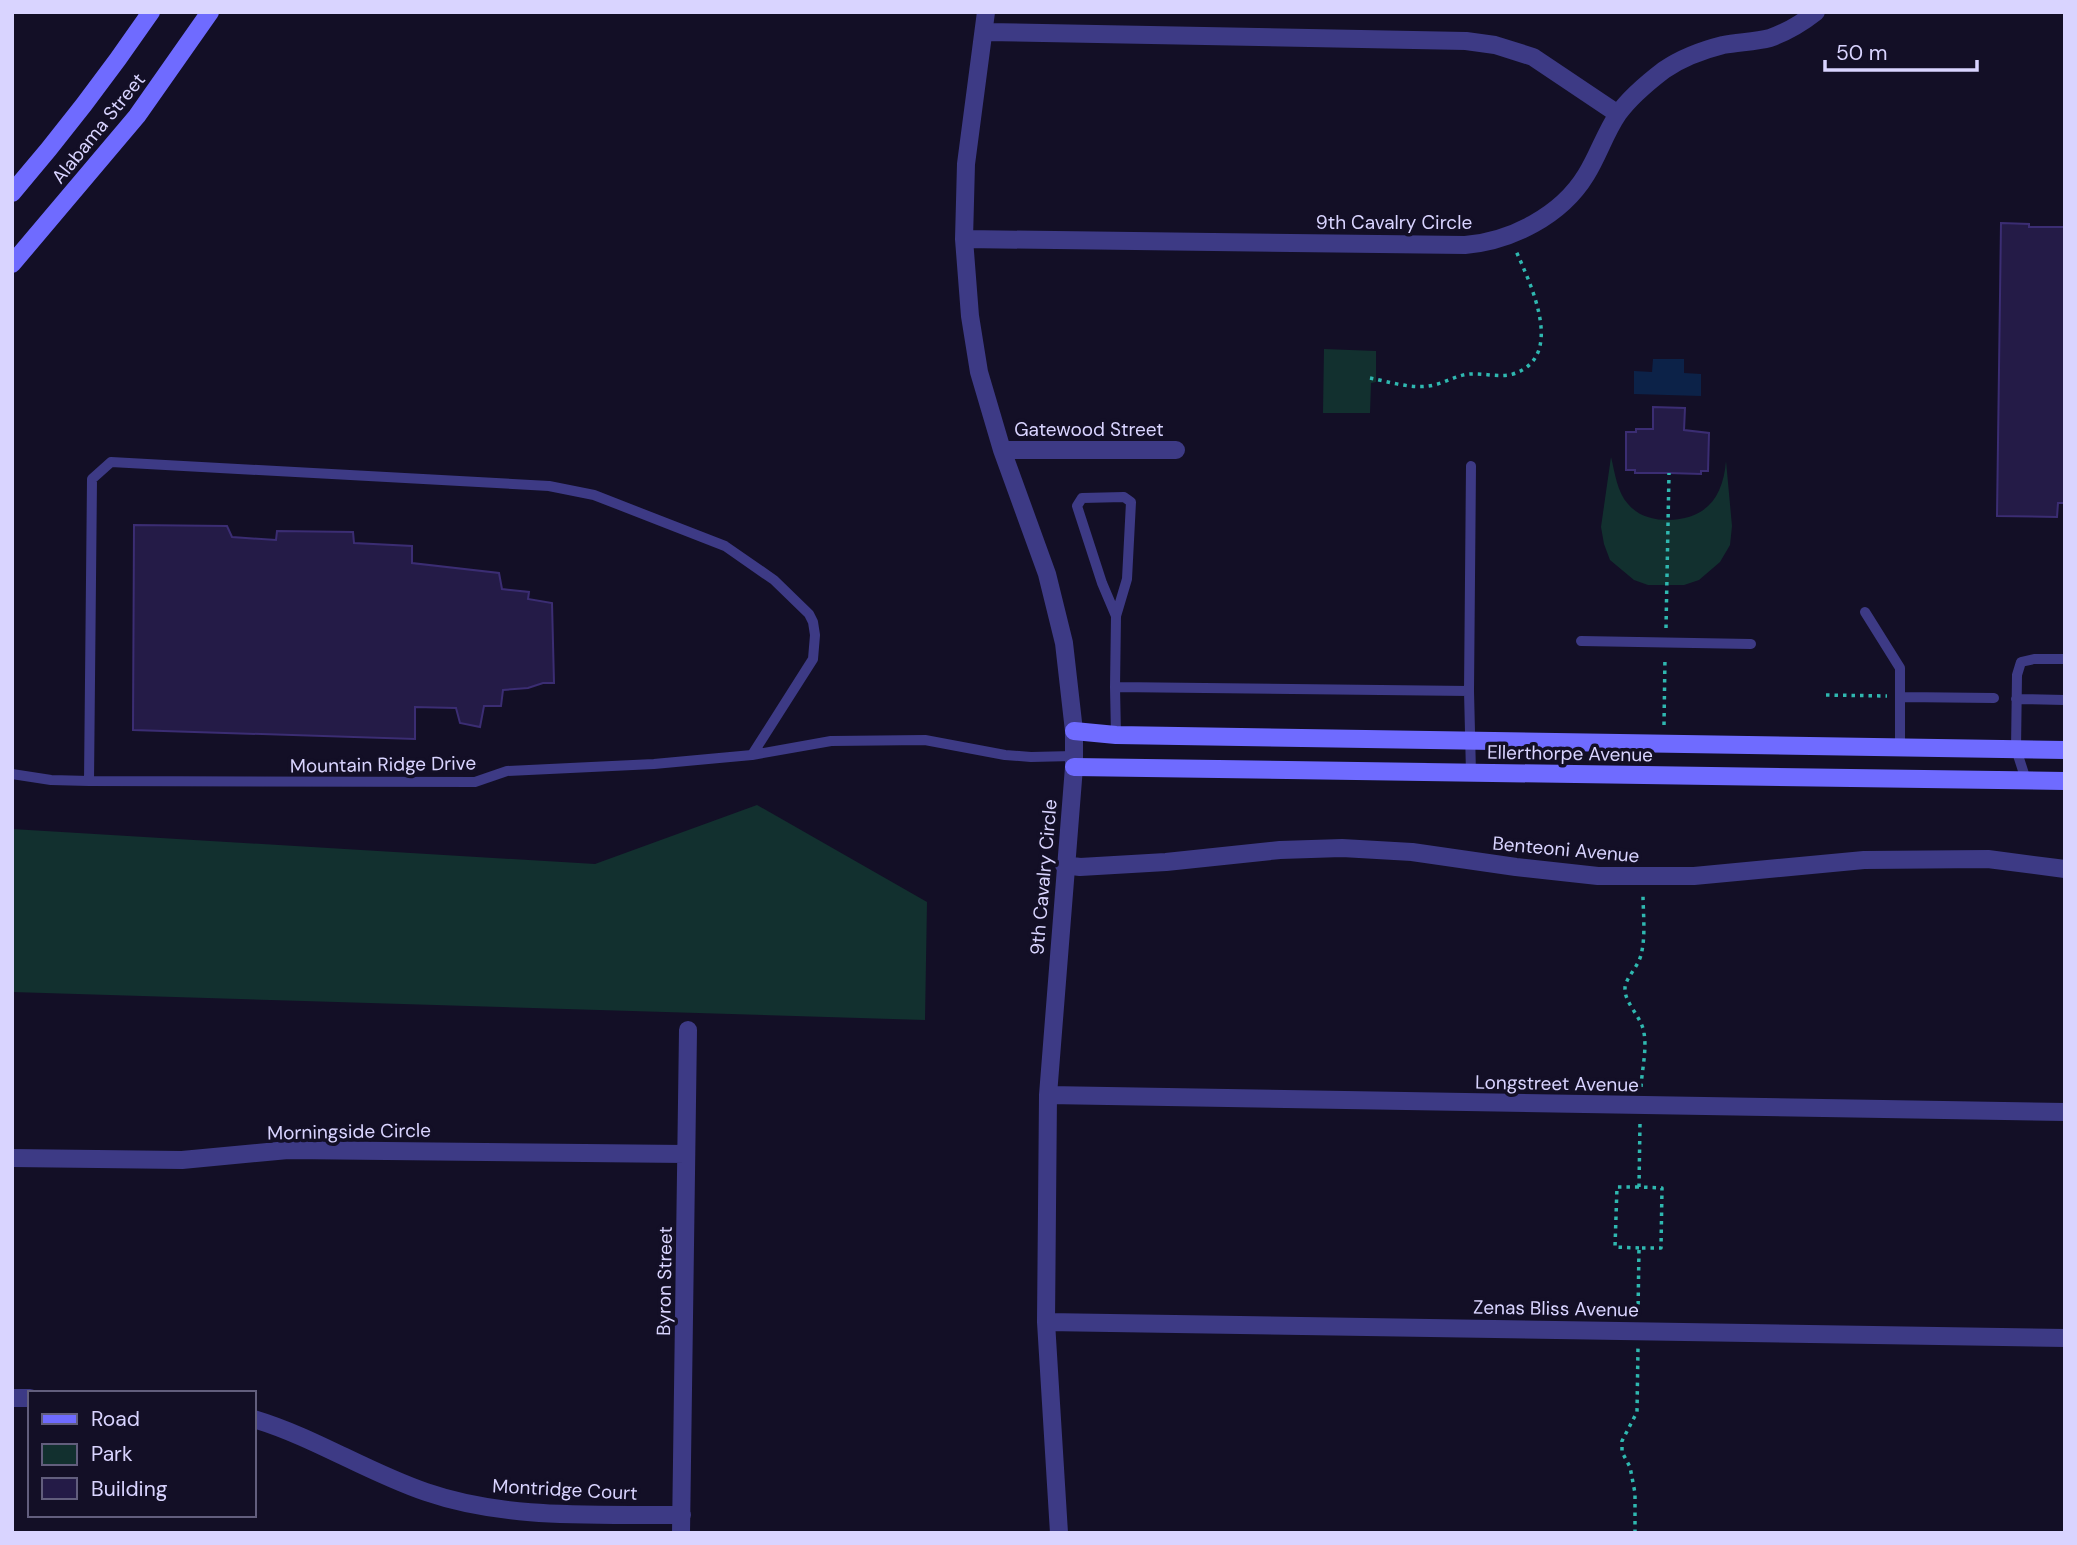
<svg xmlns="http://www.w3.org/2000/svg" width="2077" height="1545" font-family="'DM Sans',sans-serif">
  <rect width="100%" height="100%" fill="#130f26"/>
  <!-- green -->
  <path fill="#12302f" d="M1324,349L1376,351V382L1371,383L1370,413H1323Z
    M1611,457C1615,473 1617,492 1628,504C1638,516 1653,520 1668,520C1706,519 1723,498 1726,461L1732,526L1730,545L1720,562L1699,580L1684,585H1648L1634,580L1610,560L1604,544L1601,527Z
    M757,805L927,902L925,1020L12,992V829L595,864Z"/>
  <!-- water -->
  <path fill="#0c2248" d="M1653,359H1684V373L1701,374V396L1634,394V371L1652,372Z"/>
  <!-- building -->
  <path fill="#241b47" stroke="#3b2d73" stroke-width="2" d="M2001,223L2029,224V227H2065V503H2058L2057,517L1997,516Z
    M1653,407L1685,408L1684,430L1709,433L1708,471H1701V474L1669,473H1635V470H1626V432H1636V429H1653Z
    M134,525L227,526L232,537L276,540L277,531L353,532L354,543L412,546V563L499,573L502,589L529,592L528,599L552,603L554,683H543L528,688L503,690L501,706H484L480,727L460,723L456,708L415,707V739L133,730Z"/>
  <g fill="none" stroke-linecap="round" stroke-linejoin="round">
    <!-- path -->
    <path stroke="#2fb8b0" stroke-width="3.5" stroke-dasharray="3.5 5" stroke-linecap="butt" d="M1370,378C1390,382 1414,390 1434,385C1447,382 1457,375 1470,374C1484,373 1500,378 1513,374C1566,357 1531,285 1516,251
      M1666,628L1669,473
      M1826,695L1887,696
      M1664,725L1665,657
      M1641,1087C1642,1069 1647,1050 1644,1033C1642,1017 1624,1003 1625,988C1625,979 1638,967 1641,955C1646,936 1643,913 1643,895
      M1639,1248L1615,1247L1617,1187H1639
      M1638,1313L1639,1248H1661L1662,1188L1639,1187L1640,1123
      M1635,1533V1493L1630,1467L1622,1452V1441L1637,1412L1638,1348"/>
    <!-- lane -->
    <path stroke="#3d3a85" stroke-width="10" d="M1865,612L1900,668V748
      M1581,641L1751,644
      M1115,687L1116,616L1102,583L1077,506L1082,498L1124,497L1131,502L1127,579L1116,616
      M1469,691L1471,466
      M1901,697L1994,698
      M2016,699L2065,700
      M1116,735L1115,687L1469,691L1471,773
      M12,774L51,780L89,781L475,782L507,771L654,764L752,755L831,741L925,740L1005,755L1031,757L1073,756
      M2026,780L2016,749L2017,675L2021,662L2034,659H2065
      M89,781L92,479L111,462L549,486L594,495L725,546L774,580L809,614L813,622L815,635L813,659L752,755"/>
    <!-- street -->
    <path stroke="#3d3a85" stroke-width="18" d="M986,12L966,164L964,239L970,316L979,372L1002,450L1047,574L1064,643L1074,731V767L1048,1095L1046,1322L1059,1533
      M985,32L1466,41L1495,45L1533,57L1618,114
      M964,239L1465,245C1511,241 1561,216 1586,175C1598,156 1605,133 1618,114C1630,97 1647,83 1664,70C1680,59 1703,50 1723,45C1738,42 1755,42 1770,38C1787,32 1802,23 1816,12
      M1002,450H1176
      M1064,865L1080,867L1166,862L1280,850L1342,848L1412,852L1516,867L1598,876H1694L1864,860L1988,859L2065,869
      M1048,1095L2065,1112
      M12,1158L182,1160L288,1150L686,1154
      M1046,1322L2065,1338
      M12,1398H30
      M254,1419C314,1437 367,1472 426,1492C507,1520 597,1514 682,1515
      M681,1533L688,1030"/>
    <!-- secondary -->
    <path stroke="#6f6bff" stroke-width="18" d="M12,193C62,135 108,75 151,12
      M12,264L137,116L210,12
      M1074,731L1116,735L2065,750
      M1074,767L2065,781"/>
  </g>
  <g text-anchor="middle" stroke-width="7" stroke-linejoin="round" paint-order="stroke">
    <!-- street labels -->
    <g font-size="19" fill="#d9d4ff" stroke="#130f26">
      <text transform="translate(98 128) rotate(-51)" y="7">Alabama Street</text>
      <text x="1394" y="229">9th Cavalry Circle</text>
      <text x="1089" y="436">Gatewood Street</text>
      <text transform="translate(1570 753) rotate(1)" y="7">Ellerthorpe Avenue</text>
      <text transform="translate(383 764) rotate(-1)" y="7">Mountain Ridge Drive</text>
      <text transform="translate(1566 849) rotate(5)" y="7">Benteoni Avenue</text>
      <text transform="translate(1043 877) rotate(-85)" y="7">9th Cavalry Circle</text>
      <text transform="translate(1557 1083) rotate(1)" y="7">Longstreet Avenue</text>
      <text transform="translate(349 1131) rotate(-1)" y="7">Morningside Circle</text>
      <text transform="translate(664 1281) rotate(-89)" y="7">Byron Street</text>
      <text transform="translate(1556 1308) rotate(1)" y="7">Zenas Bliss Avenue</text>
      <text transform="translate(565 1489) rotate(3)" y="7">Montridge Court</text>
    </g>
  </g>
  <!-- border -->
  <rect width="2077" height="1545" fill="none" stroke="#d9d4ff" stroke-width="28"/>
  <!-- legend -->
  <rect x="28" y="1391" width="228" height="126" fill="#130f26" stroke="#625e7d" stroke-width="2"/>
  <rect x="42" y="1414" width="35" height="10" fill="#6f6bff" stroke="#625e7d" stroke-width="2"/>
  <text x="91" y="1426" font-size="21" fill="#d9d4ff">Road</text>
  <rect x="42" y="1444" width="35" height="21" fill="#12302f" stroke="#625e7d" stroke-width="2"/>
  <text x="91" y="1461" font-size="21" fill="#d9d4ff">Park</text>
  <rect x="42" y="1478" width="35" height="21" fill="#241b47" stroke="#625e7d" stroke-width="2"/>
  <text x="91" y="1496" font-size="21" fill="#d9d4ff">Building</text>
  <!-- scale -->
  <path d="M1825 60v10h152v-10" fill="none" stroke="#d9d4ff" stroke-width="3.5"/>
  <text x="1836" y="60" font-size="21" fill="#d9d4ff" stroke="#130f26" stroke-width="5" paint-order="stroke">50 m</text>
</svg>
